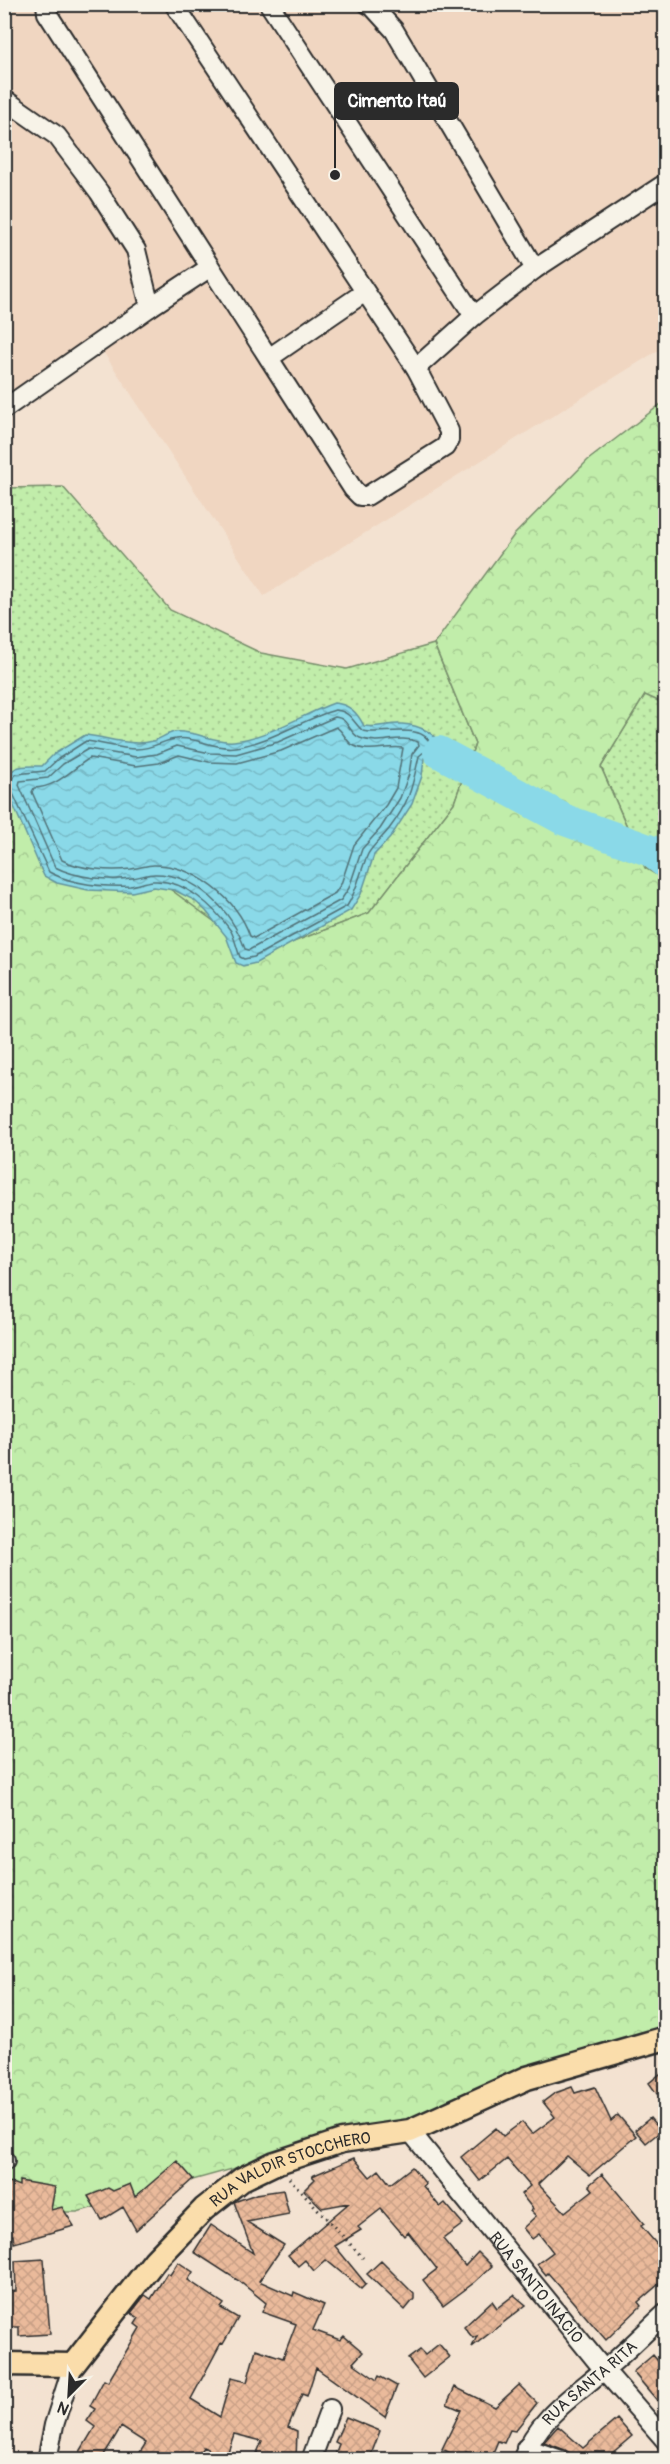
<svg xmlns="http://www.w3.org/2000/svg" width="670" height="2464" font-family="Pangolin,sans-serif">
  <defs>
    <pattern id="grass-dots" width="8" height="8" patternUnits="userSpaceOnUse" patternTransform="scale(1.5)"><rect width="8" height="8" fill="#c1edaa"/><path d="M2 2h.1M6 6h.1" fill="none" stroke="#a6cb92" stroke-width="1.8" stroke-linecap="round"/></pattern>
    <pattern id="forest-crowns" width="20" height="18" patternUnits="userSpaceOnUse" patternTransform="scale(1.5)"><rect width="20" height="18" fill="#c1edaa"/><path d="M2 6a3 3 0 1 1 6 0M12 15a3 3 0 1 1 6 0" fill="none" stroke="#a6cb92"/></pattern>
    <pattern id="water-waves" width="16" height="10" patternUnits="userSpaceOnUse" patternTransform="scale(1.5)"><rect width="16" height="10" fill="#8ad9e8"/><path d="M0 5q4-4 8 0t8 0" fill="none" stroke="#77bac7"/></pattern>
    <pattern id="building-cross-hatch" width="8" height="8" patternUnits="userSpaceOnUse" patternTransform="scale(1.5)"><rect width="8" height="8" fill="#eaba9b"/><path d="M0 0l8 8M0 8l8-8" fill="none" stroke="#c9a086"/></pattern>
  </defs>
  <rect width="100%" height="100%" fill="#f3e2d1"/>
  <filter id="ink" filterUnits="userSpaceOnUse"><feTurbulence type="fractalNoise" baseFrequency=".0167" numOctaves="2"/><feDisplacementMap in="SourceGraphic" scale="12" xChannelSelector="R" yChannelSelector="G"/><feConvolveMatrix kernelMatrix="1 2 1 2 8 2 1 2 1" color-interpolation-filters="sRGB"/></filter>
  <g filter="url(#ink)">
    <!-- built -->
    <path fill="#f0d6c1" d="M5,5H665V346L264,596L102,350L5,415Z"/>
    <!-- grass -->
    <path fill="url(#grass-dots)" stroke="#768c6a" stroke-width="1.5" d="M63,487L170,610L261,653L347,669L434,644L475,744L454,803L369,913L260,955L59,873L5,785V488Z
      M645,694L665,704V880L645,868L601,767Z"/>
    <!-- forest -->
    <path fill="url(#forest-crowns)" stroke="#768c6a" stroke-width="1.5" d="M665,401V704L645,695L601,767L645,868L665,880V2049L77,2212H5L4,785L59,873L163,884L260,955L369,913L454,803L475,744L434,644L514,535L588,460Z"/>
    <!-- water -->
    <path fill="url(#water-waves)" stroke="#64939c" stroke-width="1.5" d="M334,703C349,704 357,712 364,726C378,728 389,723 402,724C417,725 442,733 439,752L430,754L424,758L422,776L412,804L390,838L374,855L361,894L351,910L256,963L243,966L236,963L226,936L206,911L194,900L174,890L154,887L132,892L88,890L57,883L44,876L5,786C10,763 22,766 42,766L54,754L85,735C107,737 131,747 153,741C161,739 167,733 175,732C194,730 214,743 234,741C269,737 301,715 334,703Z"/>
    <g fill="none" stroke-linecap="round" stroke-linejoin="round">
      <!-- shore -->
      <path stroke="#517177" stroke-width="1.5" d="M335,710C351,711 353,723 363,731C381,736 425,721 431,746L419,756C412,788 410,801 389,829C383,837 373,845 368,854C360,871 358,889 347,906L254,957L244,959L240,957C237,949 235,939 231,931C214,907 185,879 153,881C145,882 138,885 130,886C104,887 73,885 49,872L9,785L16,774L45,771L58,759L86,741C103,743 120,749 136,749C154,749 163,740 176,739C196,736 215,750 236,747C271,742 301,720 335,710Z
        M335,717C349,718 349,734 360,738C379,746 398,734 418,742L419,745L412,754L409,774L400,798L380,829L362,849L349,888L341,900L249,950L245,949C232,911 197,874 155,874C147,874 140,877 132,878C109,881 76,878 55,867L19,785L20,781L48,778L63,764L88,749L136,757L157,754L177,746L210,753L236,754L278,742Z
        M336,727C343,731 345,739 351,744C368,755 386,745 403,748L396,788L386,805L354,845L341,884L335,893L254,938L250,936C237,899 195,865 154,865C147,865 139,868 131,869C111,871 81,870 62,860L32,792L34,788C58,787 70,770 90,758L136,766L159,763L179,755L209,762L237,763L281,751Z"/>
      <!-- river -->
      <path stroke="#8ad9e8" stroke-width="32" d="M439,752L565,820L651,851L666,863"/>
    </g>
    <!-- building -->
    <path fill="url(#building-cross-hatch)" stroke="#2b2b2b" stroke-width="1.5" d="M666,2069V2087L657,2094L649,2083Z
      M572,2087L575,2093L595,2087L611,2121L618,2115L636,2136L590,2175L567,2156L538,2184L565,2212L593,2190L589,2185L602,2174L644,2224L641,2226L666,2255V2278L638,2302L641,2306L606,2340L548,2273L546,2275L537,2264L553,2252L539,2234L532,2239L523,2228L536,2216L531,2211L533,2209L521,2194L530,2186L507,2159L480,2181L461,2157L496,2128L503,2136L522,2122L532,2134L555,2117L543,2102L555,2093Z
      M650,2118L661,2131L646,2143L635,2130Z
      M354,2158L370,2177L379,2170L390,2184L412,2167L426,2184L423,2186L440,2207L445,2203L463,2224L443,2239L465,2266L478,2252L492,2266L475,2282L443,2306L423,2280L437,2269L408,2232L404,2236L381,2209L358,2227L361,2230L335,2246L366,2284L361,2289L326,2260L314,2271L305,2260L298,2266L288,2255L349,2203L322,2208L304,2190L315,2179L312,2176Z
      M177,2161L193,2179L136,2230L123,2207L102,2220L88,2196L108,2188L113,2191L130,2184L135,2197Z
      M4,2180L19,2186V2181L55,2187L51,2210L62,2207L74,2226L14,2243L13,2235L7,2236L4,2226Z
      M283,2190L289,2214L247,2222L284,2245L259,2281L293,2296L294,2292L324,2305L313,2330L340,2340L344,2336L363,2352L353,2363L377,2380L379,2376L397,2386L385,2417L316,2368L307,2396L302,2394L288,2427L297,2431L296,2460H254L262,2441L234,2434L226,2458L203,2447L195,2460H135L146,2443L121,2427L101,2460H75L95,2427L87,2421L95,2409L90,2406L104,2380L108,2382L140,2328L135,2324L139,2318L131,2313L145,2295L151,2299L167,2273L170,2275L178,2262L193,2272L188,2280L224,2304L221,2308L238,2318L223,2344L221,2343L191,2399L220,2417L231,2378L247,2382L256,2349L283,2358L296,2324L262,2312L266,2303L239,2281L194,2252L211,2225L253,2253L234,2202L256,2194Z
      M44,2259L50,2334L19,2336V2327H4V2292L16,2291L15,2261Z
      M381,2261L414,2294V2299L405,2310L367,2274Z
      M514,2295L526,2305L472,2347L477,2336L473,2338L464,2327L492,2301L497,2308Z
      M439,2344L450,2357L423,2378L408,2359L420,2350L425,2355Z
      M666,2354V2411L633,2372L653,2355L658,2361Z
      M519,2385L537,2403L515,2431L510,2430L504,2443L498,2441L490,2460H484L466,2452L462,2459L442,2449L461,2410L447,2404L455,2387L495,2407Z
      M346,2417L380,2431L369,2460H333L339,2444L335,2442Z
      M617,2419L632,2436L604,2460H572L570,2453L565,2450L544,2442L558,2426L583,2448Z"/>
    <g fill="none" stroke-linecap="round" stroke-linejoin="round">
      <defs>
        <g id="minor">
          <path d="M46,4L47,13L353,489L360,496H367L445,447L449,440V431L416,368L174,4"/>
          <path d="M269,4L474,316L535,269L666,183"/>
          <path d="M368,4L373,7L394,30L535,269"/>
          <path d="M4,99L57,136L99,192L136,250L150,307L4,409"/>
          <path d="M150,307L209,268"/>
          <path d="M269,358L365,292"/>
          <path d="M416,368L474,316"/>
          <path id="s1" d="M410,2131L604,2370L666,2441"/>
          <path d="M4,2160L5,2161"/>
          <path d="M526,2448L561,2460"/>
          <path d="M47,2460L54,2425L73,2365"/>
          <path d="M311,2460L330,2409"/>
          <path id="s2" d="M522,2460C538,2418 572,2397 605,2369C626,2352 645,2332 666,2313"/>
        </g>
        <g id="major">
          <path id="s3" d="M4,2364L73,2365L155,2260L204,2209L242,2179L275,2163L342,2141L410,2131L527,2078L666,2038"/>
        </g>
      </defs>
      <!-- minor casing -->
      <use href="#minor" stroke="#2b2b2b" stroke-width="22"/>
      <!-- major casing -->
      <use href="#major" stroke="#2b2b2b" stroke-width="27"/>
      <!-- path -->
      <path stroke="#2b2b2b" stroke-width="3" stroke-dasharray="1.5 4.5" stroke-linecap="butt" d="M289,2178L363,2258"/>
      <!-- minor -->
      <use href="#minor" stroke="#f7f3e8" stroke-width="18"/>
      <!-- major -->
      <use href="#major" stroke="#faddab" stroke-width="22"/>
    </g>
  </g>
  <g text-anchor="middle" stroke-width="4.5" stroke-linejoin="round" paint-order="stroke">
    <!-- street labels -->
    <g font-size="16" fill="#2b2b2b" stroke="#f7f3e8">
      <text dy="6" stroke="none"><textPath href="#s3" startOffset="370">RUA VALDIR STOCCHERO</textPath></text>
      <text dy="6" stroke="none"><textPath href="#s1" startOffset="201">RUA SANTO INÁCIO</textPath></text>
      <text dy="6" stroke="none"><textPath href="#s2" startOffset="104">RUA SANTA RITA</textPath></text>
    </g>
  </g>
  <!-- callouts -->
  <path fill="none" stroke="#2b2b2b" stroke-width="2" d="M335 175L335 101"/>
  <circle fill="#2b2b2b" stroke="#f7f3e8" stroke-width="2" cx="335" cy="175" r="6"/>
  <rect fill="#2b2b2b" stroke="#2b2b2b" stroke-width="2" x="335" y="83" width="123" height="36" rx="6"/>
  <g font-size="18" text-anchor="middle" font-weight="bold" fill="#fff">
    <text x="397" y="107">Cimento Itaú</text>
  </g>
  <!-- margin -->
  <rect width="670" height="2464" fill="none" stroke="#f7f3e8" stroke-width="24"/>
  <rect x="12" y="12" width="646" height="2440" fill="none" stroke="#2b2b2b" stroke-width="2" filter="url(#ink)"/>
  <!-- north arrow -->
  <g transform="translate(69 2395) rotate(204)" stroke="#f7f3e8" stroke-width="4.5" paint-order="stroke">
  <path d="M0-4.5L10 22L0 15L-10 22Z" fill="#2b2b2b"/>
  <text y="-9" font-size="16" font-weight="bold" text-anchor="middle" fill="#2b2b2b">N</text>
  </g>
</svg>
